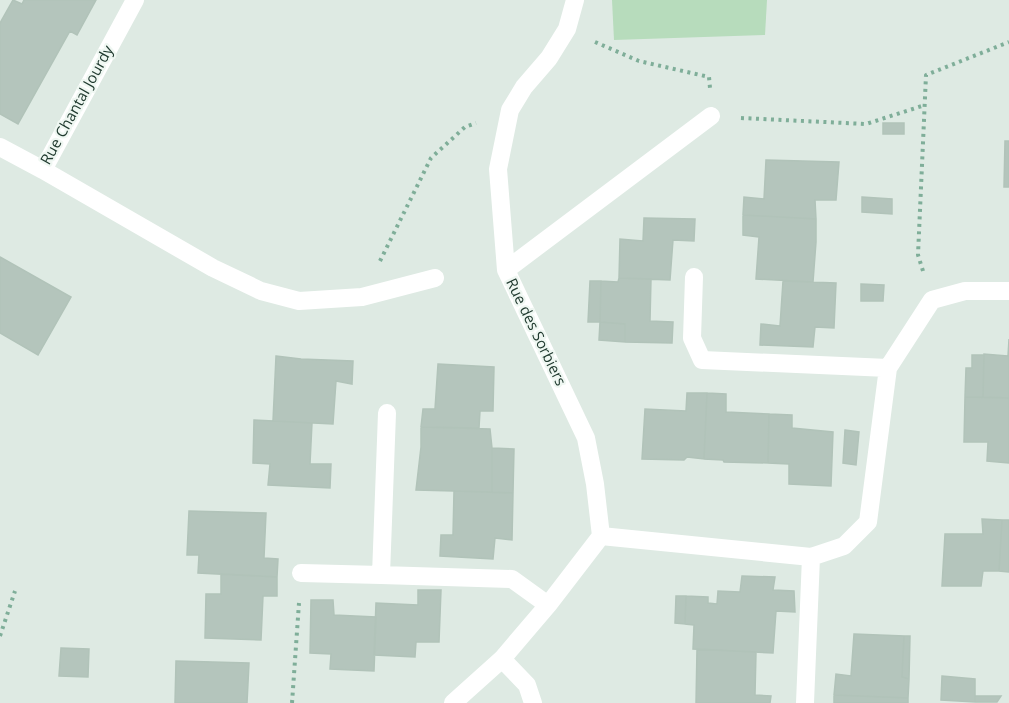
<svg xmlns="http://www.w3.org/2000/svg" width="1009" height="703" font-family="'Open Sans',sans-serif">
  <rect width="100%" height="100%" fill="#deeae3"/>
  <!-- green -->
  <path fill="#b7dcbc" d="M612,0H767L765,35L614,40Z"/>
  <!-- building -->
  <path fill="#b4c5bc" stroke="#b1c3b9" stroke-width="1.5" d="M13,0L22,4L24,0H96L77,35L70,31L18,124L0,114V23Z
    M883,123H904V134H883Z
    M1005,141H1009V187H1004Z
    M766,160L839,162L836,200H815L816,219L743,215L744,197L764,199Z
    M862,197L892,199V214L862,212Z
    M743,215L816,219V242L813,282L756,279L759,237L743,235Z
    M644,218L695,219L694,241L673,240L670,280L619,278L620,239L643,241Z
    M0,257L71,297L38,355L0,333Z
    M619,278L651,279L650,321L673,322L672,343L625,342V324L600,322L601,281L618,282Z
    M590,281H601L600,322H588Z
    M783,281L836,283L834,328L815,327L813,347L760,345L761,324L780,326Z
    M861,284L884,285L883,301H861Z
    M600,322L625,324V342L599,340Z
    M1009,339V398L983,397L984,354L1008,356Z
    M972,355H984L983,397H965L966,368H972Z
    M276,356L301,359L353,361L352,384L336,381L333,424L273,421Z
    M438,364L494,367L493,411H480L479,428L421,427L423,409H435Z
    M687,393H707L704,459L687,457L684,460L642,459L645,409L686,411Z
    M707,393L726,394V412L769,414L768,463L724,462L723,460L704,459Z
    M965,397L1009,398V463L987,461L988,442H964Z
    M769,414L792,415V428L833,432L831,486L789,484V464L768,463Z
    M254,420L312,423L310,464H331L330,488L268,485L270,464L253,463Z
    M421,427L490,429L492,448V492L416,490L421,447Z
    M845,430L859,432L856,465L843,463Z
    M492,448L514,449L513,493L492,492Z
    M454,491L513,493L512,540L495,538L493,559L440,556L441,535H453Z
    M189,511L266,513L264,558L278,559L277,577L198,573L199,555H187Z
    M982,519L1002,520L999,571H983L981,586H942L945,534H983Z
    M1002,520H1009V572L999,571Z
    M221,574L277,577V596H263L261,640L205,638L206,594H221Z
    M742,576L775,577L773,590L794,591L795,612L776,611L773,653L693,649L694,625L685,624L686,596L708,597V603L717,604L718,591L740,592Z
    M418,590H441L439,642H416L415,657L374,655L376,603L418,605Z
    M676,596H686L685,624L675,623Z
    M311,600H333L334,615L376,617L374,671L330,669L331,654L310,653Z
    M854,634L904,636L902,677L909,679L908,698L834,695L836,674L851,676Z
    M904,636H910L909,679L902,677Z
    M61,648L89,649L88,677L59,676Z
    M697,649L756,652L755,695L771,696L770,703H696Z
    M176,661L249,663L247,703H175Z
    M942,676L975,679V702L941,700Z
    M834,695L908,698V703H834Z
    M975,696H1001L997,702H975Z"/>
  <g fill="none" stroke-linecap="round" stroke-linejoin="round">
    <!-- path -->
    <path stroke="#7fae99" stroke-width="4" stroke-dasharray="3 4.5" stroke-linecap="butt" d="M595,42L639,61L709,77L710,88
      M741,118L866,124L925,105
      M380,261L431,158L465,127L476,123
      M923,271L918,255L926,75L1009,42
      M0,636L15,591
      M292,703L299,603"/>
    <!-- minor -->
    <path stroke="#fff" stroke-width="18" d="M575,0L567,29L549,58L524,87L510,110L498,169L506,270L586,438L595,484L601,536
      M0,147L43,170L135,0
      M43,170L213,268L261,291L299,301L362,297L435,278
      M506,270L711,116
      M694,277L692,338L702,360L888,368
      M387,413L381,575L512,579L548,605
      M301,573L381,575
      M502,659L527,685L533,703
      M453,703L502,659L548,605L601,536L811,557L844,546L868,522L888,368L932,300L965,291H1009
      M805,703L811,557"/>
  </g>
  <g text-anchor="middle" stroke-width="4.5" stroke-linejoin="round" paint-order="stroke">
    <!-- street labels -->
    <g font-size="15" fill="#203a2f" stroke="#eff7f2">
      <text transform="translate(77 105) rotate(-61)" y="5">Rue Chantal Jourdy</text>
      <text transform="translate(536 332) rotate(64)" y="5">Rue des Sorbiers</text>
    </g>
  </g>
</svg>
